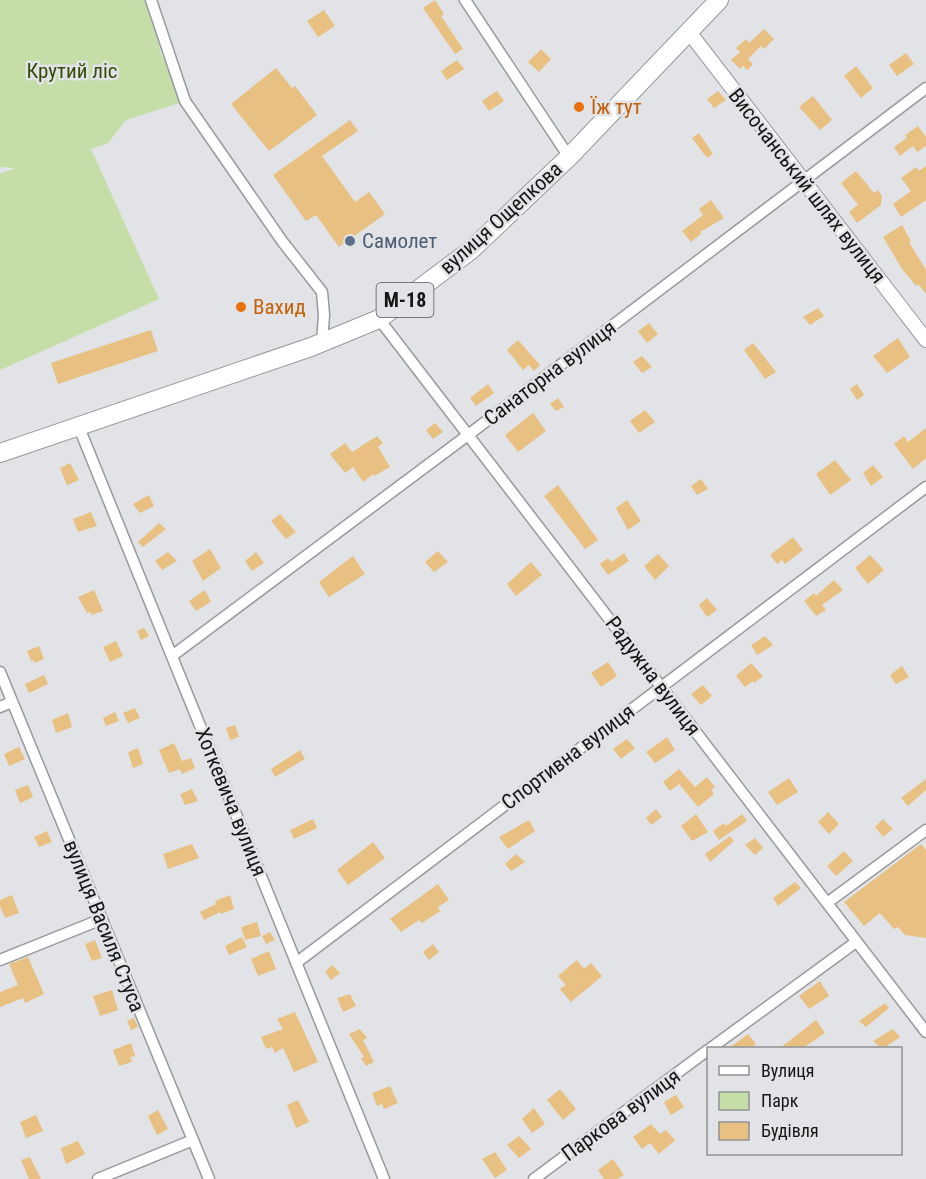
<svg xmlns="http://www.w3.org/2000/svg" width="926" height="1179" font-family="'Roboto Condensed',sans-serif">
  <rect width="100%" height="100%" fill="#e1e3e6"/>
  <!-- green -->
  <path fill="#c5dea8" d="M0,0H149L161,54L185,101L126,120L108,143L91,149L159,299L0,370V174L15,168L0,167Z"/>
  <!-- building -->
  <path fill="#e8c182" d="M435,0L444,14L441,16L463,49L455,54L423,8Z
    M324,10L335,26L318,37L307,21Z
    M764,29L774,39L764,49L761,46L748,59L753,64L747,70L743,66L740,69L731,60L740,52L736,48L746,39L749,43Z
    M541,49L551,59L539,72L528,62Z
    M906,53L914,64L897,76L889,65Z
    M457,60L464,69L447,80L441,71Z
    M856,66L873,88L861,98L844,76Z
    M276,68L292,88L295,86L317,115L269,151L231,104Z
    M497,91L504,101L489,111L482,101Z
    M718,91L726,100L714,108L707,99Z
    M813,96L832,120L820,130L799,107Z
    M350,120L358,131L322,156L355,202L369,192L385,214L339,247L316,215L306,221L273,175Z
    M918,126L926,137V146L917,152L913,146L900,156L894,147L907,138L905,135Z
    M699,133L713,154L707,158L692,138Z
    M926,166V200L901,217L893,204L911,191L901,178L916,167L919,171Z
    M856,171L874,193L878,190L882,196L881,205L857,223L849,212L858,205L841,183Z
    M711,200L724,218L700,232L701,234L691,242L682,231L703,215L699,209Z
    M902,225L911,241L909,242L926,270V294L918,284L916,286L902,269L883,237Z
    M818,308L824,316L810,325L803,317Z
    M649,323L658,334L647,343L638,331Z
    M151,330L158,351L58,384L51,363Z
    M898,338L910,357L887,373L873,356Z
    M518,340L540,365L534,371L529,365L523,370L507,350Z
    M753,343L776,372L765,379L744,350Z
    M642,356L652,367L642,373L633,362Z
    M488,384L494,393L476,406L470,398Z
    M857,384L864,395L857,400L850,389Z
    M558,398L564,407L556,411L550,404Z
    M645,410L655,422L639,433L630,421Z
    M533,413L546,431L518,452L505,435Z
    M435,423L443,432L433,439L426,430Z
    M926,428V458L913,469L894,444L904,436L908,442Z
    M377,436L383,443L378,447L390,467L374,476L373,474L363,482L353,467L345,473L330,454L345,443L352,452Z
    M835,460L851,480L830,495L816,474Z
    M70,463L79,480L67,485L60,468Z
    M873,465L883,477L871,486L863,473Z
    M701,479L708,489L697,495L691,486Z
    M558,485L598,540L585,549L544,496Z
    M149,495L154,506L140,513L133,504Z
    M627,500L641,521L628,530L616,508Z
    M91,512L97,526L78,532L73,519Z
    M280,514L296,532L286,539L271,521Z
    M159,523L166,529L143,547L138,542Z
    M793,537L803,550L785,564L782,560L777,564L770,555Z
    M210,549L221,568L203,581L192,561Z
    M438,551L448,562L434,572L425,562Z
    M168,552L177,561L162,570L155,561Z
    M256,552L264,563L252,571L245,561Z
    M624,553L629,561L608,575L600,564L608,558L611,562Z
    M658,554L669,566L655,580L644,566Z
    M870,555L884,570L868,584L855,568Z
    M353,556L365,574L329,597L319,582Z
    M531,562L542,575L516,596L507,584Z
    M834,580L843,590L822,605L826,610L816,616L804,601L814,593L816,596Z
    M94,590L103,611L92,615L90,612L87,613L78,597Z
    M205,590L211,602L196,611L189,601Z
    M707,598L717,610L707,617L699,605Z
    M144,628L149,636L141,640L137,631Z
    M765,636L773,645L757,655L751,645Z
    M116,641L123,656L110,662L103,647Z
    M39,646L44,659L35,663L33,660L31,661L27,651Z
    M608,662L617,676L601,687L591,673Z
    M751,663L763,676L754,683L753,681L745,687L736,676Z
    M902,666L909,677L896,684L890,675Z
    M44,675L48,684L29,693L25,684Z
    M703,685L712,696L701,705L691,694Z
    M135,708L140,718L128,723L123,713Z
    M115,712L119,721L106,726L103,718Z
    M68,713L72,727L56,733L52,720Z
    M235,725L239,737L230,740L226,728Z
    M667,737L675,750L655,763L646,752Z
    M627,739L635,748L621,759L613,749Z
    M174,743L182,761L191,758L195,768L182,774L180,769L169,773L159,750Z
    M19,747L25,759L9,766L4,754Z
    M138,748L143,764L133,768L128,752Z
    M300,750L305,759L275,777L271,769Z
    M679,769L695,787L707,777L715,787L711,790L714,794L698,807L679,784L670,791L663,782Z
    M789,778L798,792L777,805L768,792Z
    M926,779V790L908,806L901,798Z
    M28,785L33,797L20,803L15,790Z
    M192,789L198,801L185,805L180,794Z
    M656,809L662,817L651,825L646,818Z
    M828,812L839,824L829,834L818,822Z
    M696,814L708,832L692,841L681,826Z
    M742,814L747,821L719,840L713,831L724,823L726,826Z
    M313,819L317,828L294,839L290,830Z
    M883,819L893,829L883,837L875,827Z
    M529,820L535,831L508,849L499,837Z
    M47,831L52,842L39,847L34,837Z
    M730,836L734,841L710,862L705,854Z
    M755,838L763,848L755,855L745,845Z
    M373,842L385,858L348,885L337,870Z
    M192,844L199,858L168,869L163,854Z
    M921,844L926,850V938L905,935L898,927L894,929L880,913L864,926L844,902Z
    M844,851L853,861L836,876L827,866Z
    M516,854L525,862L511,871L505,864Z
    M795,882L801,888L778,906L773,898Z
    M438,884L449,900L438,907L440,911L422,923L419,920L401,932L390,919Z
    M12,895L19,913L5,918L0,906V900Z
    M230,895L234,909L221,914L220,912L204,920L200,912L216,904L215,901Z
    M257,922L261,936L245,940L241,927Z
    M270,932L275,940L266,944L262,936Z
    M242,937L247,947L229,955L225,946Z
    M95,940L102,958L92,961L85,944Z
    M433,944L439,952L429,960L423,952Z
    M269,951L276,969L258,976L251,959Z
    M28,957L44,994L25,1003L23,998L0,1007V992L18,985L9,964Z
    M577,960L584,969L591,963L602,976L571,1002L560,989L566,985L558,976Z
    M332,965L340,973L331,980L325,972Z
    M820,981L829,996L809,1009L799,996Z
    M112,990L118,1010L100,1016L93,996Z
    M350,994L356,1006L343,1012L337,998Z
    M885,1003L889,1008L866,1027L859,1021Z
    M295,1012L318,1062L294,1072L283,1048L275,1053L272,1047L266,1049L261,1037L283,1029L277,1019Z
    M134,1018L138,1027L131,1030L127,1021Z
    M816,1020L825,1033L803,1048H780Z
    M360,1029L367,1038L363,1040L374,1062L366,1066L361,1058L364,1057L349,1034Z
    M893,1029L900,1037L884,1048H881L873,1041Z
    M748,1034L756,1044L751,1048H729Z
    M131,1043L135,1056L130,1057L132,1062L119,1066L113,1050Z
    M390,1086L398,1103L384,1109L382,1104L377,1106L372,1093Z
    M560,1089L576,1109L563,1120L547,1100Z
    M676,1095L684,1107L671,1115L664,1102Z
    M298,1100L309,1122L296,1128L287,1105Z
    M534,1108L545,1124L532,1133L522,1119Z
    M158,1110L168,1129L157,1135L148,1116Z
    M36,1115L43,1131L26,1138L20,1122Z
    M651,1124L660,1134L666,1130L675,1140L659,1154L650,1143L642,1149L633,1137Z
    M519,1136L531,1149L519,1158L507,1145Z
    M78,1141L85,1154L66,1164L61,1148Z
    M495,1152L507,1170L495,1178L482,1159Z
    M30,1157L41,1179H29L21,1160Z
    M613,1159L624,1175L617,1179H604L598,1170Z"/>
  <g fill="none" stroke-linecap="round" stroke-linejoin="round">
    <defs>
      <path id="minor" d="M151,0L185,101L282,241L322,292L324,315L322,342
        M465,0L569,157
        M379,319L926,1032
        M78,425L384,1179
        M172,656L468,435L926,88
        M0,672L209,1179
        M0,707L12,702
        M827,903L926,830
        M0,960L102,919
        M296,963L926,487
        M711,1048L856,942
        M98,1179L193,1140
        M534,1179L708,1050"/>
      <path id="tertiary" d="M689,32L926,340"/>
      <path id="trunk" d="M0,453L311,347L379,319L471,250L569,157L719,0"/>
    </defs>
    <!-- minor casing -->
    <use href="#minor" stroke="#97999c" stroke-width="13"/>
    <!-- tertiary casing -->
    <use href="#tertiary" stroke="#97999c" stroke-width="16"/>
    <!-- trunk casing -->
    <use href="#trunk" stroke="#97999c" stroke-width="20"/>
    <!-- minor -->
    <use href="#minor" stroke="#fff" stroke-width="10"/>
    <!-- tertiary -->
    <use href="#tertiary" stroke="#fff" stroke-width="14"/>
    <!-- trunk -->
    <use href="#trunk" stroke="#fff" stroke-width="18"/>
  </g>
  <!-- markers -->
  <g fill="#e8710a" stroke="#e1e3e6" stroke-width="2">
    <circle cx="579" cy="107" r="6"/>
    <circle cx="241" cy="307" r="6"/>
  </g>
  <circle fill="#5c6f8a" stroke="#e1e3e6" stroke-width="2" cx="350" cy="241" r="6"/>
  <g text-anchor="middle" stroke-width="5" stroke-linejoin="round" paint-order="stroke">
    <!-- shield labels -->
    <rect fill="#e1e3e6" stroke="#535455" stroke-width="1.5" x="376.5" y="283" width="57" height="34" rx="4.5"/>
    <g font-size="20" font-weight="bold" fill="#161617">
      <text x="405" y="307">М-18</text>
    </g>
    <!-- park labels -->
    <g font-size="21" fill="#334c03" stroke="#e1e3e6">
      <text x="72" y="78">Крутий ліс</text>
    </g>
    <!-- food labels -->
    <g font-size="21" fill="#c56008" stroke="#e1e3e6" text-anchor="start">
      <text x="591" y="114">Їж тут</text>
      <text x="253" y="314">Вахид</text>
    </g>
    <!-- street labels -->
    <g font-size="21" fill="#161617" stroke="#e1e3e6">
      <text transform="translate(807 186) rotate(52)" y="7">Височанський шлях вулиця</text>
      <text transform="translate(501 218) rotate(-42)" y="7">вулиця Ощепкова</text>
      <text transform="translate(550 373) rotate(-37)" y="7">Санаторна вулиця</text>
      <text transform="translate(653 676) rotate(53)" y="7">Радужна вулиця</text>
      <text transform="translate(568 757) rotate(-37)" y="7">Спортивна вулиця</text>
      <text transform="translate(231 802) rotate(68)" y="7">Хоткевича вулиця</text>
      <text transform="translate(104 926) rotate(68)" y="7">вулиця Василя Стуса</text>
      <text transform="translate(621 1115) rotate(-36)" y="7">Паркова вулиця</text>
    </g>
    <!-- service labels -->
    <g font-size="21" fill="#4e5e75" stroke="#e1e3e6" text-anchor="start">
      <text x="362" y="248">Самолет</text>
    </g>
  </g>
  <!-- legend -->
  <rect x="707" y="1047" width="195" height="108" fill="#e1e3e6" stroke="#909193" stroke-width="1.5"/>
  <rect x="719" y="1066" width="30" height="9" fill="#ffffff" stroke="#909193" stroke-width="1.5"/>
  <text x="761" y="1077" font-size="18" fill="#161617">Вулиця</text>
  <rect x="719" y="1092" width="30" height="18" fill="#c5dea8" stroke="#909193" stroke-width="1.5"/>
  <text x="761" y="1107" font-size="18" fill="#161617">Парк</text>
  <rect x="719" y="1122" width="30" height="18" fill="#e8c182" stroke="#909193" stroke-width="1.5"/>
  <text x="761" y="1137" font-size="18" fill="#161617">Будівля</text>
</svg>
